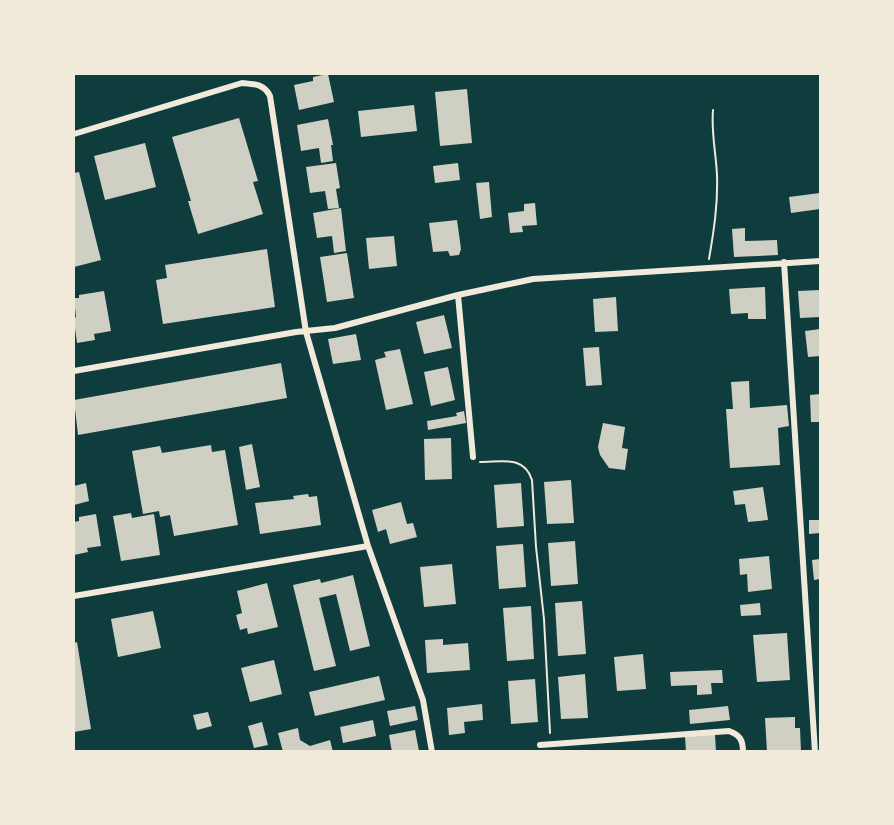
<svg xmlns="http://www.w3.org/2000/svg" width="894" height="825" font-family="Commissioner,sans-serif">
  <rect width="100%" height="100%" fill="#0f3d3e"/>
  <!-- building -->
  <path fill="#cfcfc3" d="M328,74L334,102L299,110L294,85L313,81V77Z
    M467,89L472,143L440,146L435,92Z
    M414,105L417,131L361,137L358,111Z
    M239,118L258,181L253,182L263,214L198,234L188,201H191L172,137Z
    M328,119L333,145H331L333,161L321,163L319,148L301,151L297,125Z
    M145,143L156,187L105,200L94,156Z
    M336,163L340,188L336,189L339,208L328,209L325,191L310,193L306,167Z
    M458,163L460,180L435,183L433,166Z
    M79,172L101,260L74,267V173Z
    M489,182L492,217L480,219L476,183Z
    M820,193V209L791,213L789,197Z
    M535,203L537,225L522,226L523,232L510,233L508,213L524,211V204Z
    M341,208L346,251L334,253L332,236L317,238L313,213Z
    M457,220L461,249L459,255L450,256L448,251L433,252L429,223Z
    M745,228V241L777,240L778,255L734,257L732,229Z
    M394,236L397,266L369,269L366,238Z
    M267,249L275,307L163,324L156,280L167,278L165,265Z
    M347,253L354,298L327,302L320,257Z
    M765,287L766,319H748V313L731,314L729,289Z
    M820,290V317L800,318L798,291Z
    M104,291L111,331L94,334L95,340L77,343L74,321V318L76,317L74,298H79V295Z
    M616,297L618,331L595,332L593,299Z
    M444,315L452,348L424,354L416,322Z
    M820,329V356L808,357L805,331Z
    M356,334L361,360L333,364L328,339Z
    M599,347L602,385L586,386L583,348Z
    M400,349L413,404L386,410L375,360L386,357L384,352Z
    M281,363L287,398L78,435L74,400Z
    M448,367L455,400L431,406L424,372Z
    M749,381L750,408L787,405L789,426L778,428L780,465L730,468L726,409H733L731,382Z
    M820,394V422H811L810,395Z
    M464,411L466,423L428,430L427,421L457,416L456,413Z
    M603,423L625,427L622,448L628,449L625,470L609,468L600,455L598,447Z
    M451,438L452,479L425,480L424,439Z
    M252,444L260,487L246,490L239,447Z
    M211,445L212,452L225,450L238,525L174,536L170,515L160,517L159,511L143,514L132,451L160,446L162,453Z
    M571,480L574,523L547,524L544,482Z
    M86,483L89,501L74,505V486Z
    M521,483L524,526L497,528L494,485Z
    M763,487L768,520L748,522L745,504L735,505L733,491Z
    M308,494L309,497L317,496L321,525L260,534L255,503L294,499L293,496Z
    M401,502L407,524L413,523L417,537L390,544L386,529L378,532L372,510Z
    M131,513L132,518L154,514L160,555L121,561L113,516Z
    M96,514L101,546L87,548L88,552L74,555V522L79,521V517Z
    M809,520H820V533L809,534Z
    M575,541L578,584L551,586L548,543Z
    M523,544L526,587L499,589L496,546Z
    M769,556L772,589L748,592L747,574L740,575L739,559Z
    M820,559V579L814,580L812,560Z
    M452,564L456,604L424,607L420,567Z
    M353,575L370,646L350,651L336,594L319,598L336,666L314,671L293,585L320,579L321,583Z
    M267,583L278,627L248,634L247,628L240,630L236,615L242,613L237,591Z
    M582,601L586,654L558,656L555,603Z
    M760,603L761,615L741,616L740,605Z
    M531,606L534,659L507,661L503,608Z
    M153,611L161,648L118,657L111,619Z
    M787,633L790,680L757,682L753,635Z
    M443,639V645L468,643L470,670L427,673L425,640Z
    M77,642L91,729L74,732V643Z
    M643,654L646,689L617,691L614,657Z
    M274,660L282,694L250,702L241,668Z
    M722,670L723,683H711L712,694L697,695V685L671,686L670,672Z
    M585,674L588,718L561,719L558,677Z
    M379,676L385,700L315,716L309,692Z
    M535,679L538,722L511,724L508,681Z
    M482,704L483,720L464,722L465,733L449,735L447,708Z
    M415,706L418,720L390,726L387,711Z
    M728,706L730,720L690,724L689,710Z
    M208,712L212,726L197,730L193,715Z
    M795,717V728H800L801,752H767L765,718Z
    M373,720L376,736L343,743L340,727Z
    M262,722L268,745L254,748L248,726Z
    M298,728L300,740L310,746L330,740L333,752H283L278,733Z
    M415,730L419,751L392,752L389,735Z
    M715,734L716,752H686L685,736Z"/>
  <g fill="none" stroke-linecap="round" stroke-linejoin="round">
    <!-- path -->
    <path stroke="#f1e9da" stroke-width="2" d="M709,259C714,230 718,204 717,175C716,153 711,132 713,110
      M480,462C502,462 524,455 532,480L536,547L544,619L550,733"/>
    <!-- minor -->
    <path stroke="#f1e9da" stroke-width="6" d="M74,134L242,83C255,84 264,84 270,96L306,332L368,546L423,700L432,752
      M784,262L815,752
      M458,295L473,457
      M74,371L296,332L335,328L458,295L533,279L820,261
      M74,596L368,546
      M540,745L729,731C740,735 743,740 743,752"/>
  </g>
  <!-- border -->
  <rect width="894" height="825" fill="none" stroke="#f1e9da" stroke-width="150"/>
</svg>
